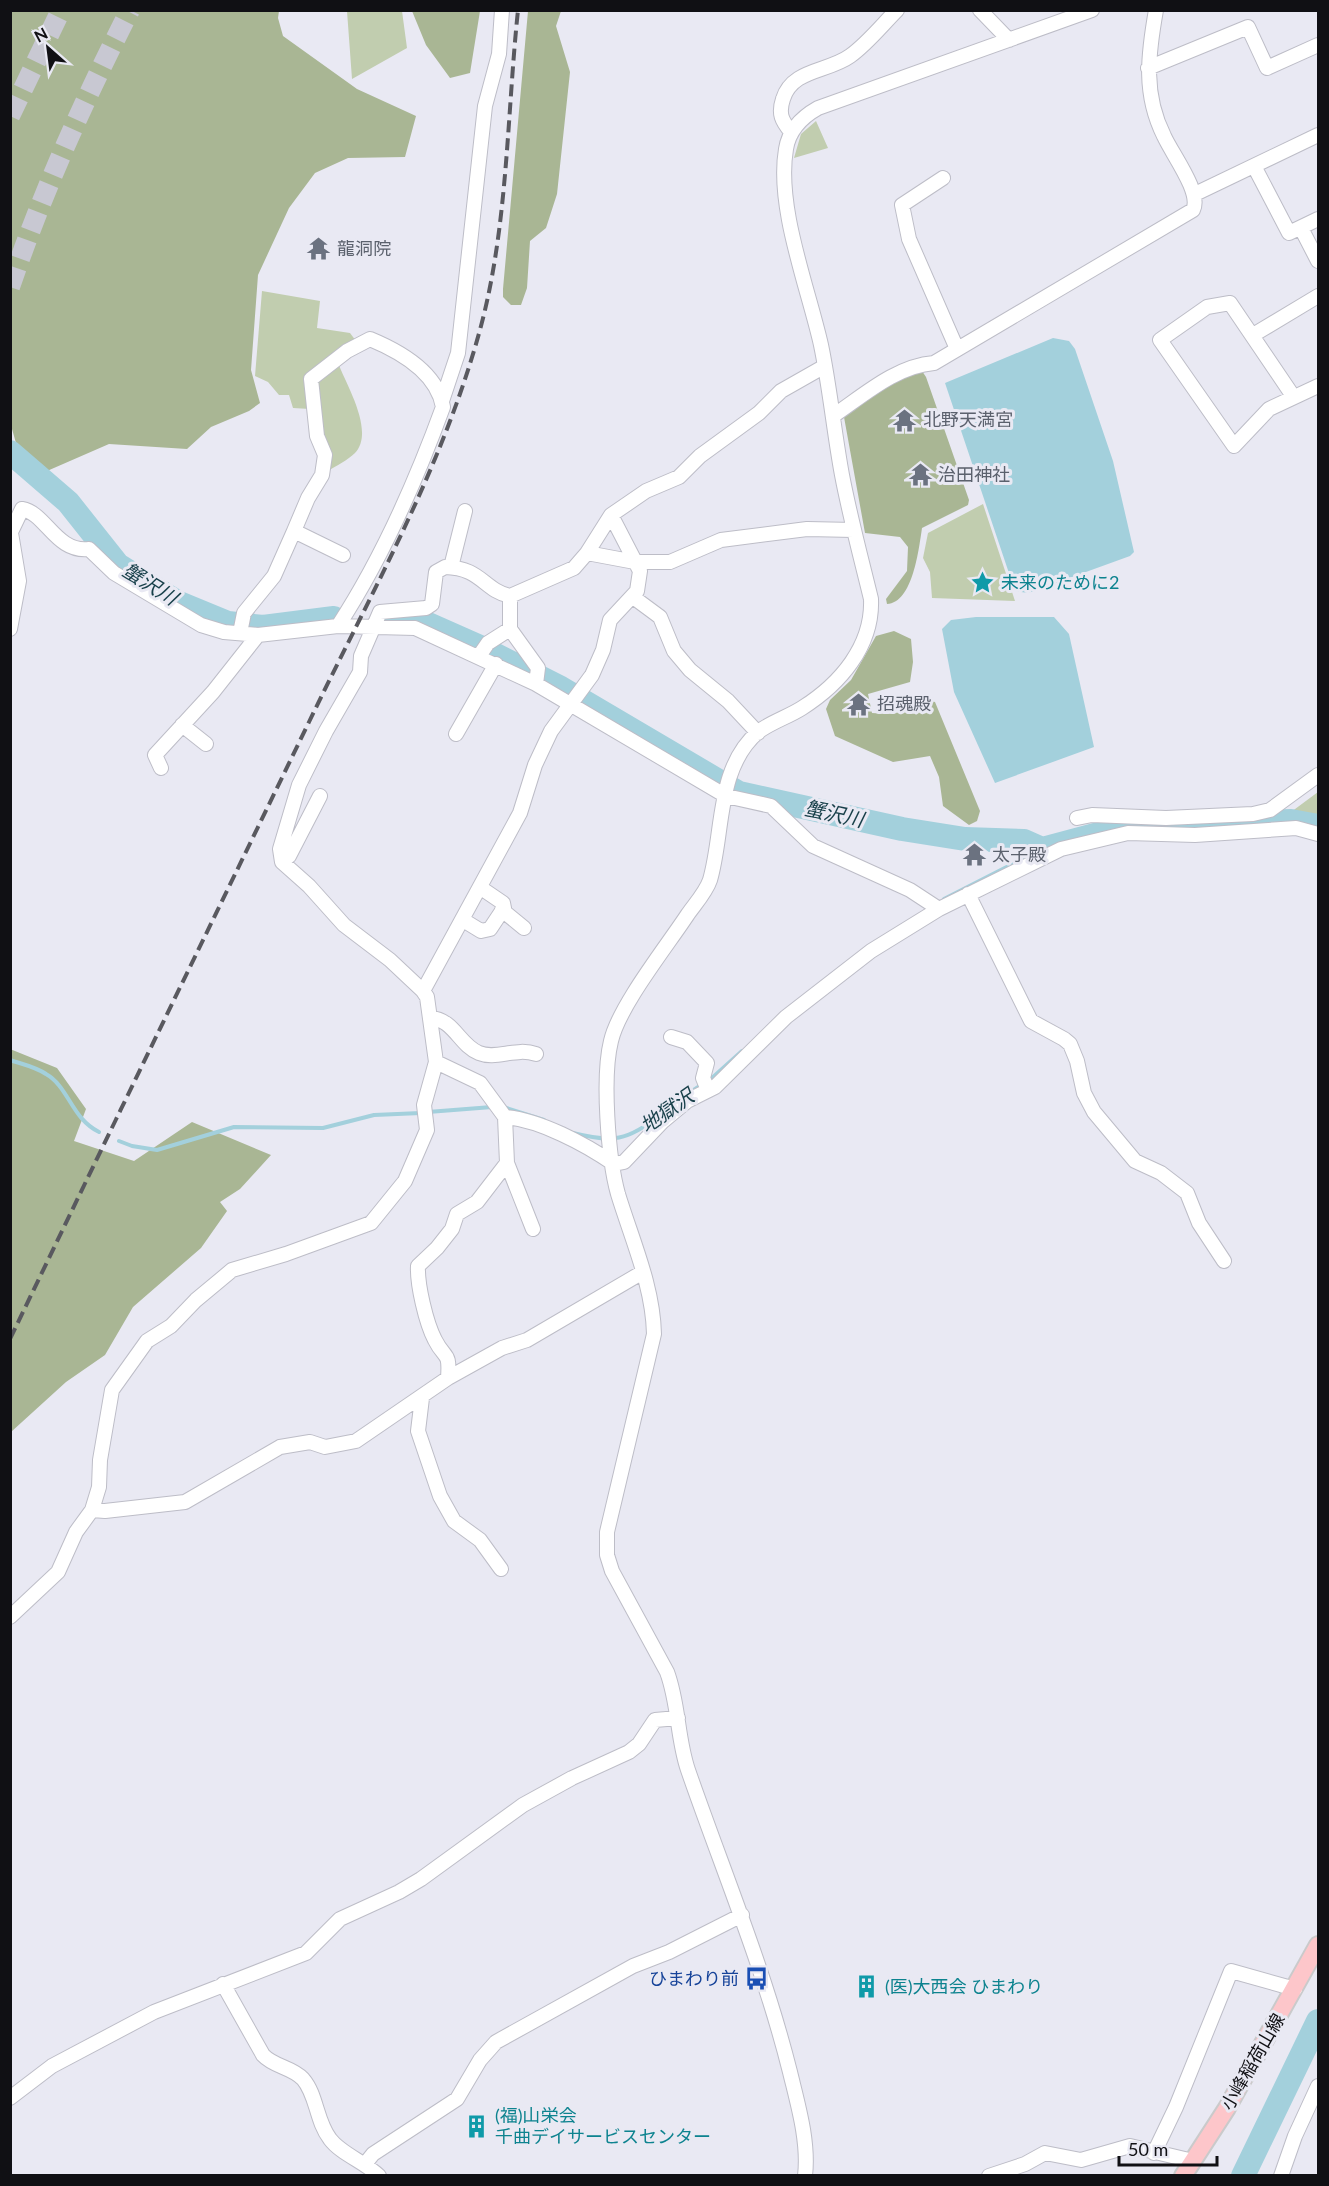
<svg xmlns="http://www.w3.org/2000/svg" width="1329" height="2186" font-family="Lato,'Noto Sans JP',sans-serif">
  <rect width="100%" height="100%" fill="#e9e9f3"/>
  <!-- green -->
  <path fill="#c1cdaf" d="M347,11H402L407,48L352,79Z
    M816,121L828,148L794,158L801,134Z
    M262,291L320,301L317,328L350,333L356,341L309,376L310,409L293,408L289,395H279L268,382L255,376Z
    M338,363C347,386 375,432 355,453C348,460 336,466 328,471L316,381Z
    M983,504L1015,601L932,598L930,572L923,558L928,533Z
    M1318,792V819L1287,815Z"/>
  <!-- forest -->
  <path fill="#a9b694" d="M10,11H279L278,18L283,36L357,89L416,116L405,157L348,158L315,173L289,208L258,275L251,370L260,403L249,411L211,427L187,449L109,444L47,471L16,443L10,422Z
    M412,11H480L470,73L450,78L426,45Z
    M528,11H561L556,26L570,72L557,194L546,228L530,241L527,288L521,305H511L503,297V289Z
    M922,371L926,377L969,500L968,505L922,528C919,548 913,603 887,604L886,599L907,571L908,547L900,537L865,533L844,417L894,380Z
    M894,631L911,639L913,662L910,682L868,694L872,713L888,714L916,710L924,699L935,702L980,811L977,821L969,825L943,806L939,777L930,756L893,762L835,736L826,709L830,700L851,680L876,636Z
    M10,1049L57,1068L86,1109L74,1141L134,1161L192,1122L271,1155L240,1189L220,1202L227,1211L201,1248L133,1307L105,1355L66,1382L11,1432Z"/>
  <!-- water -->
  <path fill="#a3d0dc" d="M1053,338L1069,341L1075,349L1113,461L1134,552L1130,556L1028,593L1015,591L945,383Z
    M976,617H1054L1069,634L1094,747L995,783L954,692L942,629L951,620Z"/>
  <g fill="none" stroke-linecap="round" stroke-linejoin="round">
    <!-- stream -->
    <path stroke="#a3d0dc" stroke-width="4" d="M944,899L1042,849
      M10,1060C22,1064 36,1067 46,1074C69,1087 71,1118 99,1132
      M689,1093L712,1078L742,1051
      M503,1107L544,1120
      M428,1112L492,1107
      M573,1133C612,1143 628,1141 660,1115
      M119,1141L132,1146L157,1150L234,1127L323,1128L374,1115L421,1113"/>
    <!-- river -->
    <path stroke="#a3d0dc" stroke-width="24" d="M10,452L68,502L118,565L177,602L228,623L263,627L334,618
      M390,619L419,620L480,647L561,688L739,793L902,829L965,839L1024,841L1042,849L1128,826L1291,821L1318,826
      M1243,2176L1318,2021"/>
    <!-- highway-tunnel -->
    <path stroke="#c8c8d2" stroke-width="20" stroke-dasharray="20 10" stroke-linecap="butt" d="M10,116L61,10
      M10,287C43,191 84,100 130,10"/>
    <defs>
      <path id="minor" d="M980,10L1009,40
        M1148,68L1248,27L1267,68L1318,45
        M791,132C782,121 778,114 783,99C792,69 828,72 850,56C867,44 882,25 897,10
        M1254,166L1289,233L1318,219
        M943,178L902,205L909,239L957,349
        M1195,194L1318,135
        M1301,228L1318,261
        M1253,335L1318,296
        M825,366L781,391L759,413L700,456L679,477L646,491L611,515L587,553L574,568L510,596C483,590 482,568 445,567L436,572L432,604L426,608L380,612L361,656L360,672L326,731L299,785L280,849L282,862L309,886L344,925L390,960L423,991L427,997L436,1062L480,1083L505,1117C540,1120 585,1144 614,1164L624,1162L663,1121L687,1101L715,1087L786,1017L871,951L939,909L1061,849L1128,833L1195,835L1296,828L1318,834
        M1293,396L1230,303L1207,307L1160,340L1234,446L1269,409L1318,386
        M442,401L458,353L485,106L499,54L502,10
        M833,416C864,395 896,366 934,363L1193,210C1202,193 1172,154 1164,136C1143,94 1148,55 1156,10
        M10,534L22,509C46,513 56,553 89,549L114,573L201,625L224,632L258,635L338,626L415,628L536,684L726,796L771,806L813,846L910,890L939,909
        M587,553L635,562H670L721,540L807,529L854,530
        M451,567L465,511
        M510,596V629L538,668L536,684
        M633,597L660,617L674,651L690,670L728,701L758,733
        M338,626C381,560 416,481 443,407C437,372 399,351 370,339L347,351L311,379L317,436L325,455L322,475L308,498L294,531L343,555
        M10,629L19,581L11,533
        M240,633L244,613L274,576L294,531
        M479,656L488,643L510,629
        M182,725L206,744
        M456,734L496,664
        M161,768L155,755L213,692L258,635
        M1077,818L1092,815L1166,818L1253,814L1270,810L1318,775
        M282,862L289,856L320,796
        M968,894L1031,1021L1064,1039L1070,1044L1077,1061L1084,1093L1094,1112L1135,1161L1161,1173L1187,1193L1199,1223L1224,1261
        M502,910L524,928
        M463,920L481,931L490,929L504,908L503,903L481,888
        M423,991L520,813L535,765L551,731L592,675L603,650L610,620L637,591L640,571L611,515
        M430,1018C454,1019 459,1045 479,1053C496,1060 516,1047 536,1054
        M671,1037L687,1042L707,1063L703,1078L708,1090
        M507,1163L533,1229
        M448,1378C450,1350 445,1360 435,1340C426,1323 417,1284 418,1266L437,1248L452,1229L457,1214L477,1202L507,1163L505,1117
        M422,1398L418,1431L440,1496L454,1521L480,1540L501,1569
        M92,1510L105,1511L185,1502L280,1447L310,1442L325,1447L356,1441L448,1378L502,1348L527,1340L643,1272
        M10,1617L58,1572L76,1532L92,1510L99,1487L100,1460L112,1390L147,1341L171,1326L196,1300L232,1270L286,1254L371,1223L405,1181L427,1130L424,1105L436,1062
        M223,1984L263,2055C274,2067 292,2067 303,2079C317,2095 316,2121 330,2139C341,2154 365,2162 379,2176
        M10,2098L52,2066L154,2012L306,1953L340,1919L399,1892L421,1879L523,1805L572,1778L629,1752L639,1744L655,1720L678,1718
        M1154,2153L1176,2107L1231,1971L1295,1989
        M365,2164L373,2154L457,2099L480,2060L496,2042L633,1966L669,1952L742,1915
        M805,2176C809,2142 798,2105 790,2072C764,1968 723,1871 688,1770C677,1738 679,1704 667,1672L612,1571L607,1555V1532L654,1334C653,1286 632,1240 618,1194C608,1158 602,1077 611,1041C619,1006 667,946 688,914C695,904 706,892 710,880C724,832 716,768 758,732C771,722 788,717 802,708C840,684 873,646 871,599C861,558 850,517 842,475C834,432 830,388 821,345C808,287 776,207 786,149C789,130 802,117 818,108L1092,10
        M989,2176L1025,2164L1045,2153L1081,2160L1130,2146L1193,2161
        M1281,2176L1295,2136L1318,2086"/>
      <path id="major" d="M1183,2176L1227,2108L1318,1945"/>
    </defs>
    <!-- minor casing -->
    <use href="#minor" stroke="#bdbdc7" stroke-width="16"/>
    <!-- major casing -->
    <use href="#major" stroke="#cacacb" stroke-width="20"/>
    <!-- minor -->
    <use href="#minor" stroke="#fff" stroke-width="14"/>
    <!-- major -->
    <use href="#major" stroke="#fdc6ca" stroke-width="16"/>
    <!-- rail -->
    <path stroke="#59595f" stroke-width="4" stroke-dasharray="12 6" stroke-linecap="butt" d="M10,1339C109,1133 209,928 309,722C371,593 444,465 481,326C508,224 507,114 518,10"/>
  </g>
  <!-- icons -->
  <defs>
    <symbol id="temple-bare" viewBox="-9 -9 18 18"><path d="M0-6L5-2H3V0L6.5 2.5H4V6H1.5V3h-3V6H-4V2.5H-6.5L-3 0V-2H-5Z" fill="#6b7280" stroke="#e9e9f3" stroke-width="2.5" paint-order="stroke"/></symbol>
    <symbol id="sight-bare" viewBox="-9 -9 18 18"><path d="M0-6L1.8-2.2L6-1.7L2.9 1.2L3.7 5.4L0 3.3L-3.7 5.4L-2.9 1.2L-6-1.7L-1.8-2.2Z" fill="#0f9aa8" stroke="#e9e9f3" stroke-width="2.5" paint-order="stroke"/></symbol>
    <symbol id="bus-bare" viewBox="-9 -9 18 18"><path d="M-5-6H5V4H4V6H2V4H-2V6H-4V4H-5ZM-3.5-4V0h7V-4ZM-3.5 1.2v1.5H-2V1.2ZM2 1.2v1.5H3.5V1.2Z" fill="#1a4fb4" stroke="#e9e9f3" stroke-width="2.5" paint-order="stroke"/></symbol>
    <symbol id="building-bare" viewBox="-9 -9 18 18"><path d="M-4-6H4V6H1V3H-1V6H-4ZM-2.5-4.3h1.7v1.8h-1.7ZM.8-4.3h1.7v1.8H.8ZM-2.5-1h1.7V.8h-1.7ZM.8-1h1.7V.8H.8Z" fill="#0f9aa8" stroke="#e9e9f3" stroke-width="2.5" paint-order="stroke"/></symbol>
  </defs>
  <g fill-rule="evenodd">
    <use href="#temple-bare" x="302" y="232" width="33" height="33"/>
    <use href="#temple-bare" x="888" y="404" width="33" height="33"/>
    <use href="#temple-bare" x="904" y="458" width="33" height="33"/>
    <use href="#sight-bare" x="966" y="566" width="33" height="33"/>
    <use href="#temple-bare" x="842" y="688" width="33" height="33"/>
    <use href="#temple-bare" x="958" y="838" width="33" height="33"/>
    <use href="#bus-bare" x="740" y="1962" width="33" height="33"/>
    <use href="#building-bare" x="850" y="1970" width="33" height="33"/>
    <use href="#building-bare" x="460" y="2110" width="33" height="33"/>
  </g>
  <g text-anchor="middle" stroke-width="6" stroke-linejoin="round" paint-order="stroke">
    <!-- worship labels -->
    <g font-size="18" fill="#5b616d" stroke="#e9e9f3" text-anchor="start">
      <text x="337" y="255">龍洞院</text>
      <text x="923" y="426">北野天満宮</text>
      <text x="938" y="481">治田神社</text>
      <text x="877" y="710">招魂殿</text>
      <text x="992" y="861">太子殿</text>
    </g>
    <!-- culture labels -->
    <g font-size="18" fill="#0d838f" stroke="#e9e9f3" text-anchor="start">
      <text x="1001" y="589">未来のために2</text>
      <text x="885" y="1993">(医)大西会 ひまわり</text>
      <text x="495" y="2122">(福)山栄会<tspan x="495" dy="21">千曲デイサービスセンター</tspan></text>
    </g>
    <!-- transit labels -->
    <g font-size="18" fill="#164399" stroke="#e9e9f3" text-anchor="end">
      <text x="739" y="1985">ひまわり前</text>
    </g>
    <!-- street labels -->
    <g font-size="18" fill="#101014" stroke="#e9e9f3">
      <text transform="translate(1253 2062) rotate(-60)" y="6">小峰稲荷山線</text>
    </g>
    <!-- water labels -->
    <g font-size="20" font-style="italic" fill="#173f49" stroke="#e9e9f3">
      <text transform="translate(150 584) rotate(32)" y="7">蟹沢川</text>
      <text transform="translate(834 814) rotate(12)" y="7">蟹沢川</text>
      <text transform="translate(667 1111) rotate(-35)" y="7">地獄沢</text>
    </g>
  </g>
  <!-- border -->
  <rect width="1329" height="2186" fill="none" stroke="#101014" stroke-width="24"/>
  <!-- north arrow -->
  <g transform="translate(48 48) rotate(332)" stroke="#e9e9f3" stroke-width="4.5" paint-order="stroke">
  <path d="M0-4.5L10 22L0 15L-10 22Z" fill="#101014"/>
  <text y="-9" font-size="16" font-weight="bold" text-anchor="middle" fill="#101014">N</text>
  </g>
  <!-- scale -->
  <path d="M1119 2156v9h98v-9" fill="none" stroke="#101014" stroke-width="3"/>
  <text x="1128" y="2156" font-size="18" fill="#101014" stroke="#e9e9f3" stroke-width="4.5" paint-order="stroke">50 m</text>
</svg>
